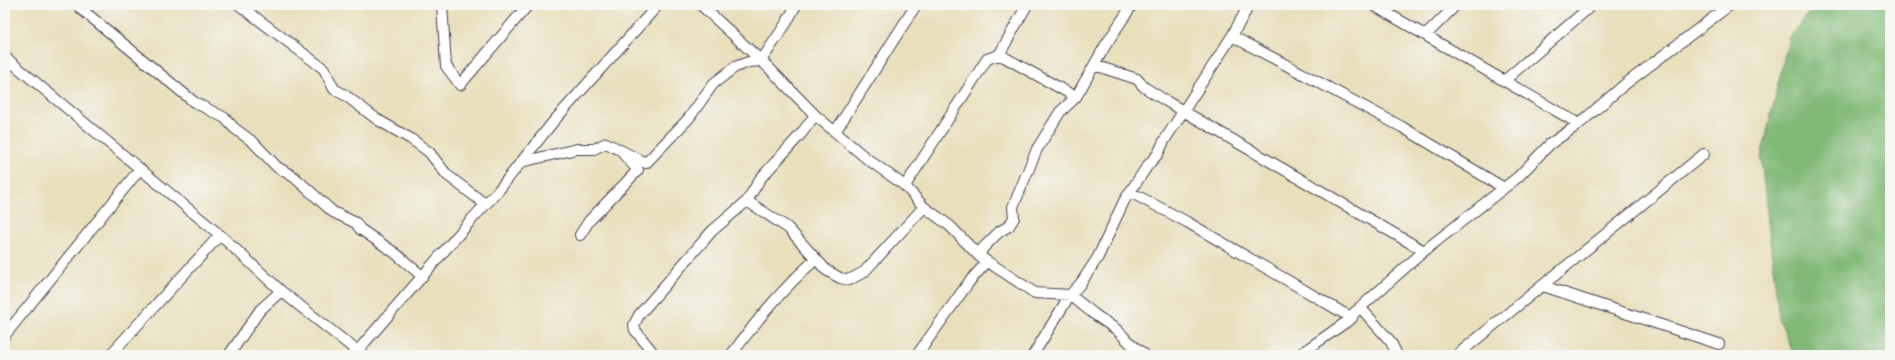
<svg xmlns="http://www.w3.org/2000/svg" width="1895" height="360" font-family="'IM FELL Great Primer',serif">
  <rect width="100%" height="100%" fill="#f6f6f2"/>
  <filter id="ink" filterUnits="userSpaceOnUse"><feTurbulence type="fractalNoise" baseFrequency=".025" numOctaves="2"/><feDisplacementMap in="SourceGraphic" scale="8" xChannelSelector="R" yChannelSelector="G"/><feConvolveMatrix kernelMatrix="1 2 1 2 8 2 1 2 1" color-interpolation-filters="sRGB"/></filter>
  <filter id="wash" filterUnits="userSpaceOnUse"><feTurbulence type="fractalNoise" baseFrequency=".012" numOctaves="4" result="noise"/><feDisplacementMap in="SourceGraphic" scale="16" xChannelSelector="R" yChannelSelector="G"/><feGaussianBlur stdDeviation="0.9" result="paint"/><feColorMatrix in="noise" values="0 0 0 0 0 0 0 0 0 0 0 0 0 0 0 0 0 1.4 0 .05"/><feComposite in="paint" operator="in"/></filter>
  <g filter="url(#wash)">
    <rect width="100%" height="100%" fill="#e9dfbb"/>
    <!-- forest -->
    <path fill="#81ba77" stroke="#526e59" d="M1816,5H1890V355H1794L1779,318L1761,158L1789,37Z"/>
  </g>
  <g filter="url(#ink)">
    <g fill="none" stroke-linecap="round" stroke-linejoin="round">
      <defs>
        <path id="minor" d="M239,5L324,69L334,89L345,95L378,120L411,139L429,152L447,175L485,204
          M442,5L446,66L460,85L528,5
          M701,5L769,68L815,115L866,158L905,186L924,207L950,226L979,256L1035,293L1070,295L1094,314L1117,330L1132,345L1145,355
          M1373,5L1579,124
          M80,8L194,102L225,118L234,128L253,142L277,167L294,177L333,212L356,223L360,229L395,253L422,276
          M1426,35L1456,5
          M1232,36L1402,127L1504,188
          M999,55L1027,5
          M5,57L220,235L281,291L357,351V355
          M1094,65L1137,79L1144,87L1166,101L1424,251
          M1504,81L1592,5
          M835,132L916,5
          M521,162L577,149H594L606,143L646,163L689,118L713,84L735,67L749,62L761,61L787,22L796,5
          M905,186L987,59L999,55L1004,57L1076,97
          M1130,192L1187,222L1352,318
          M747,201L788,228L826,270L840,278L849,280L864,272L924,207
          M580,235L589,221L638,170L624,155
          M979,256L983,248L999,232L1009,226L1014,218L1013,207L1037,149L1060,112L1076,97L1105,46L1132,5
          M1543,286L1719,344
          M1360,307L1391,342L1397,355
          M5,335L140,169
          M110,355L220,235
          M229,355L260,310L281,291
          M354,355L472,219L498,191L553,122L658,5
          M655,355L635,330L634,325L639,315L712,231L747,201L760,179L801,134L815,115
          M731,355C758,319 782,289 816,259
          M917,355L969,282L987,262
          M1033,355L1070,295L1081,283L1098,257L1124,201L1148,165L1158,154L1164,141L1232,36L1249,5
          M1299,355L1352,318L1353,314L1424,251L1518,177L1550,144L1579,124L1624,85L1730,5
          M1457,355L1704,154"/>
      </defs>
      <!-- minor casing -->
      <use href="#minor" stroke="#403e4e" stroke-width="12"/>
      <!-- minor -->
      <use href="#minor" stroke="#fff" stroke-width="10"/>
    </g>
  </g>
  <!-- margin -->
  <rect width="1895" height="360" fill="none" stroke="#f6f6f2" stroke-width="20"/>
</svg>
